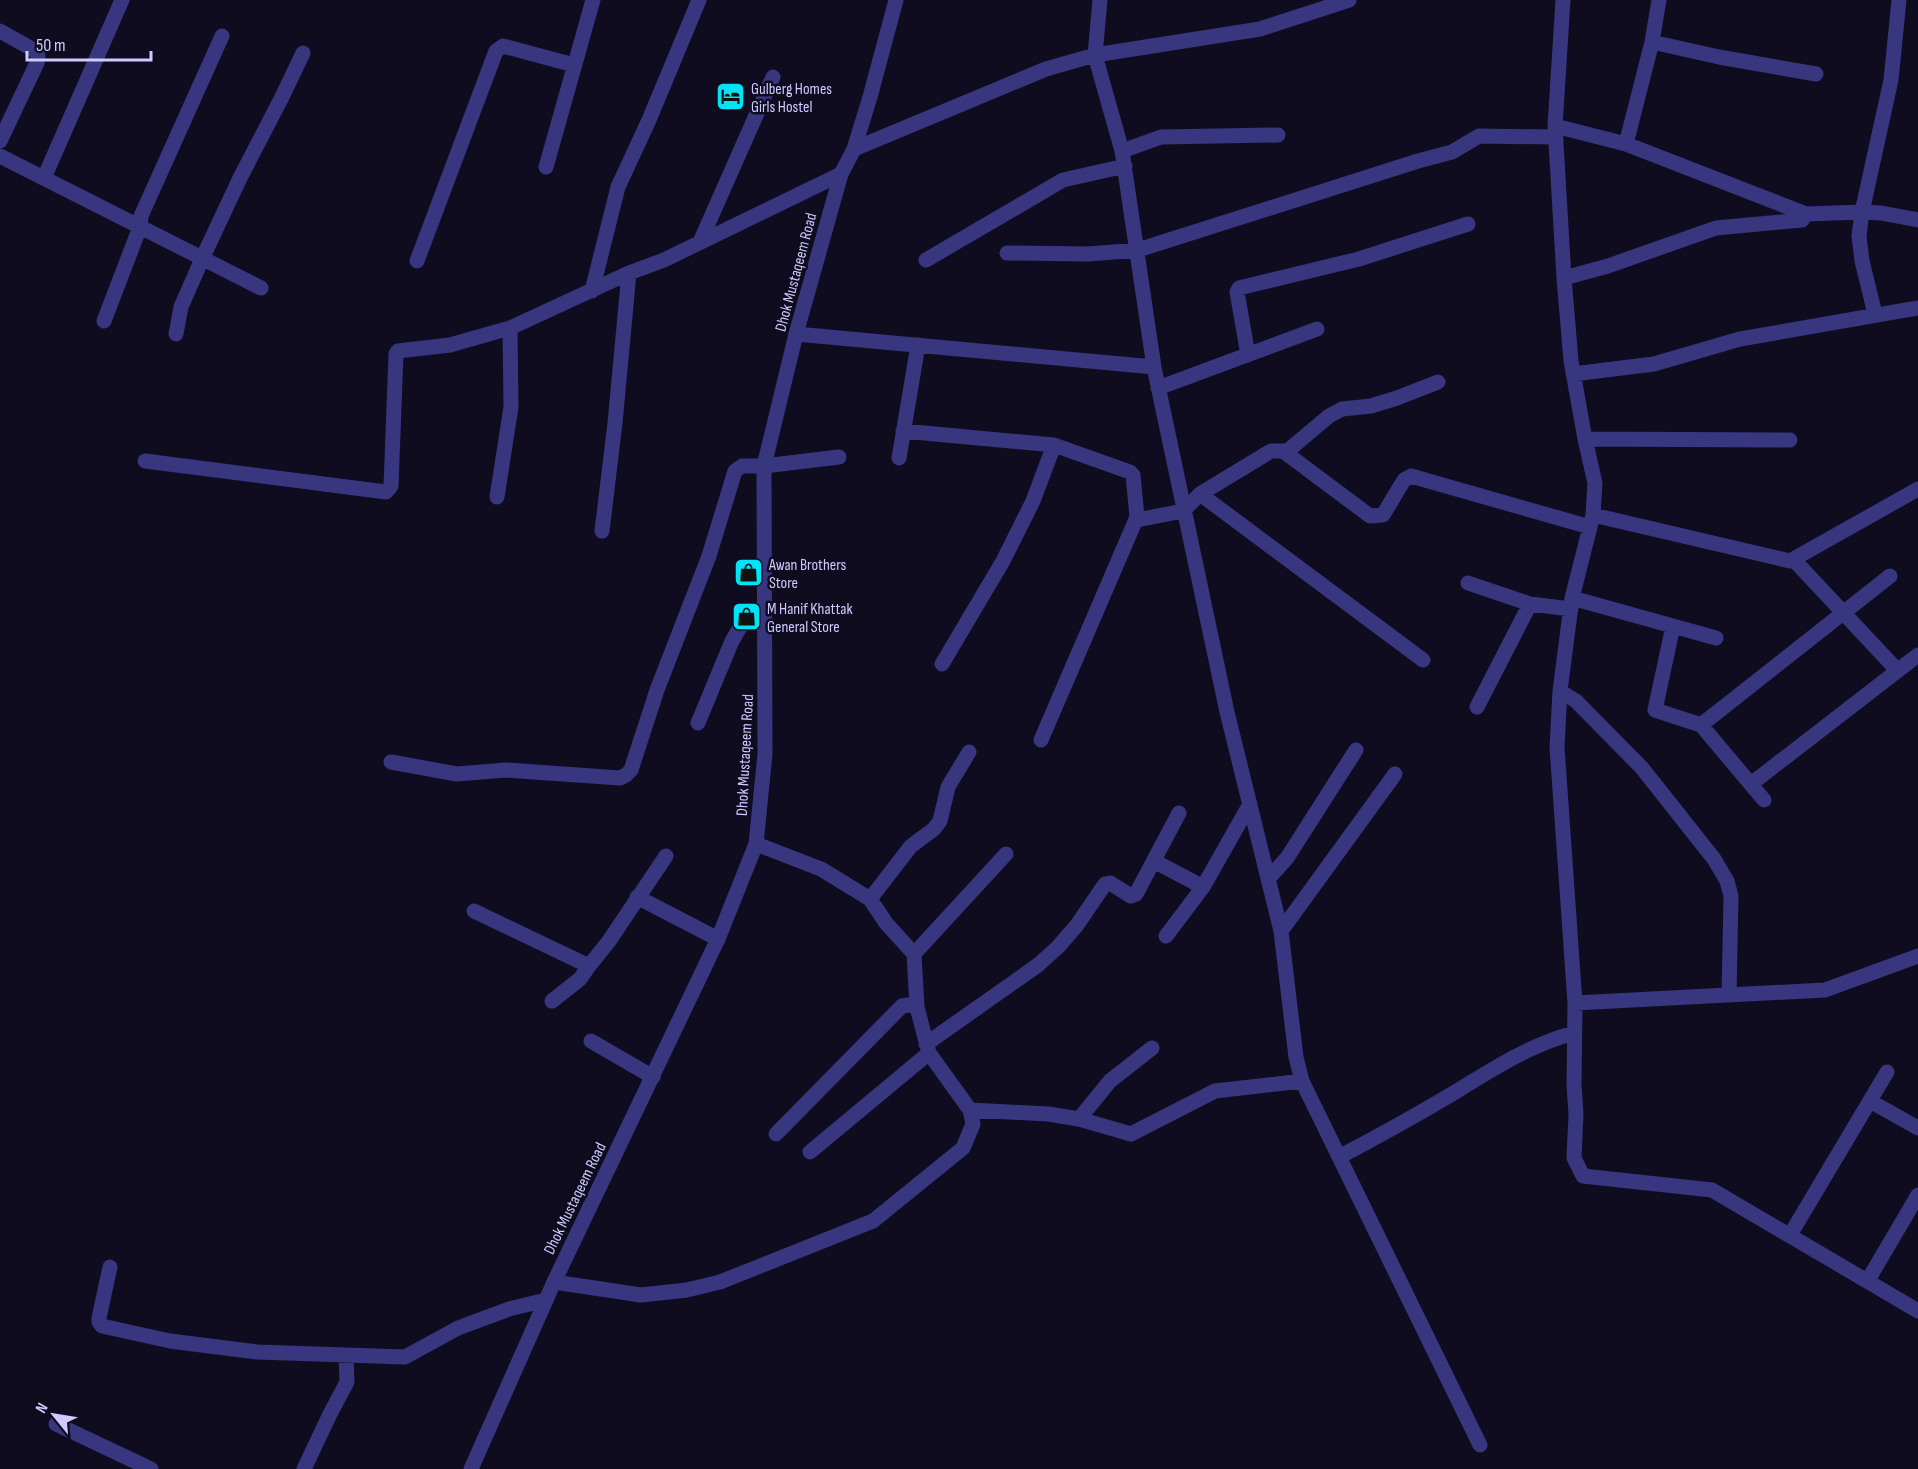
<svg xmlns="http://www.w3.org/2000/svg" width="1918" height="1469" font-family="'Sofia Sans Condensed',sans-serif">
  <rect width="100%" height="100%" fill="#0f0c1f"/>
  <g fill="none" stroke-linecap="round" stroke-linejoin="round">
    <!-- minor -->
    <path stroke="#37367f" stroke-width="15" d="M1100,0L1095,55L1122,151
      M1563,0L1555,126L1626,144L1806,214L1862,212L1881,213L1918,220
      M0,31L34,50L38,55L37,63L0,141
      M1652,42L1719,57L1816,74
      M1555,126L1564,278L1571,361L1585,439L1595,483L1593,515
      M1278,135L1161,137L1122,151L1154,367L1227,712L1281,931L1296,1057L1302,1081L1480,1445
      M1626,144L1652,42L1659,0
      M854,149L1046,69L1095,55L1260,29L1349,0
      M0,156L261,288
      M546,167L593,0
      M44,178L122,0
      M700,242L773,77
      M1007,253L1088,254L1138,250L1418,161L1452,152L1479,136L1554,137
      M926,260L1063,180L1125,166
      M417,261L496,51L503,46L574,65
      M1564,278L1608,266L1716,228L1802,220L1806,214
      M592,291L618,187L649,120L699,0
      M1875,314L1862,261L1859,236L1862,212L1891,80L1899,0
      M104,321L140,227L141,216L222,36
      M176,334L181,307L202,259L240,178L282,97L303,53
      M796,334L1154,367
      M1248,355L1237,292L1239,288L1359,259L1468,224
      M1573,374L1654,364L1740,339L1918,308
      M1158,388L1317,329
      M903,431L1054,445L1130,472L1133,475L1137,517L1142,519L1183,511L1200,494L1423,660
      M1585,439L1790,440
      M1285,453L1329,416L1342,409L1371,406L1397,398L1438,382
      M899,458L918,345
      M145,461L386,492L391,486L396,354L398,351L450,345L510,328L629,273L664,260L841,174
      M1200,494L1271,451H1283L1370,516L1383,515L1404,480L1411,476L1590,527L1593,515L1790,561L1918,489
      M497,497L511,407L510,328
      M1590,527L1572,598L1560,691L1557,747L1575,1003L1574,1085L1576,1114L1574,1158L1583,1176L1712,1190L1918,1311
      M602,531L615,423L629,273
      M1793,559L1897,670
      M1468,583L1530,604L1571,609
      M1572,598L1716,638
      M1673,626L1655,710L1701,725L1890,576
      M942,664L1003,561L1033,501L1054,445
      M1560,691L1576,701L1642,768L1714,859L1727,881L1731,896L1729,995
      M1477,707L1530,604
      M698,723L732,641L742,624L752,614L765,606
      M1701,725L1764,800
      M1041,740L1137,517
      M391,762L457,774L506,770L620,778L626,775L631,770L657,690L709,556L735,471L742,466H764L839,457
      M1751,784L1918,655
      M1154,861L1203,887
      M1268,879L1287,858L1356,750
      M637,897L718,939
      M870,899L911,846L934,829L940,821L948,787L969,752
      M474,911L589,966
      M1281,931L1395,774
      M1166,936L1203,887L1250,804
      M914,954L1006,854
      M552,1001L580,979L589,966L609,941L666,856
      M1575,1003L1825,990L1918,956
      M591,1041L653,1077
      M926,1044L1038,965L1058,947L1077,925L1105,884L1110,883L1131,896L1136,894L1179,813
      M1870,1101L1918,1128
      M970,1110L1048,1114L1079,1119L1131,1134L1215,1091L1302,1081
      M1079,1119L1110,1081L1152,1048
      M776,1134L902,1006L908,1005L917,1007
      M810,1152L929,1053
      M1339,1157C1377,1137 1415,1116 1452,1094C1491,1070 1529,1045 1574,1033
      M1790,1235L1887,1072
      M110,1267L99,1318V1322L102,1326L170,1341L257,1352L405,1357L458,1328L509,1309L546,1300
      M1868,1280L1918,1195
      M554,1282L641,1295L687,1290L720,1282L873,1221L963,1148L973,1124L970,1110L929,1053L917,1007L914,954L886,923L870,899L821,869L756,844
      M56,1424L151,1469
      M304,1469L330,1414L347,1382L346,1356"/>
    <!-- tertiary -->
    <path stroke="#37367f" stroke-width="15" d="M471,1469L554,1282L718,939L756,844L765,754L764,466L796,334L841,174L854,149L870,97L896,0"/>
  </g>
  <!-- icons -->
  <defs>
    <symbol id="hotel-square" viewBox="-11 -11 22 22"><rect x="-9" y="-9" width="18" height="18" rx="4" fill="#00e4f5" stroke="#0f0c1f"/><path d="M-6-4.5h1.5V1H6V5H4.5V3h-9V5H-6ZM-4 0a1.8 1.8 0 1 1 3.6 0ZM.5 0V-2.5h3Q6-2.5 6 0Z" fill="#111"/></symbol>
    <symbol id="shop-square" viewBox="-11 -11 22 22"><rect x="-9" y="-9" width="18" height="18" rx="4" fill="#00e4f5" stroke="#0f0c1f"/><path d="M-5-2.5h2.3a2.7 3.5 0 0 1 5.4 0H5L5.5 6h-11ZM-1.5-2.5h3a1.5 2.3 0 0 0-3 0Z" fill="#111"/></symbol>
  </defs>
  <g fill-rule="evenodd">
    <use href="#hotel-square" x="714" y="80" width="33" height="33"/>
    <use href="#shop-square" x="732" y="556" width="33" height="33"/>
    <use href="#shop-square" x="730" y="600" width="33" height="33"/>
  </g>
  <g text-anchor="middle" stroke-width="5" stroke-linejoin="round" paint-order="stroke">
    <!-- poi labels -->
    <g font-size="16" fill="#cfcaff" stroke="#0f0c1f" text-anchor="start">
      <text x="751" y="94">Gulberg Homes<tspan x="751" dy="18">Girls Hostel</tspan></text>
      <text x="769" y="570">Awan Brothers<tspan x="769" dy="18">Store</tspan></text>
      <text x="767" y="614">M Hanif Khattak<tspan x="767" dy="18">General Store</tspan></text>
    </g>
    <!-- street labels -->
    <g font-size="16" fill="#cfcaff" stroke="#0f0c1f">
      <text transform="translate(795 272) rotate(-75)" y="6">Dhok Mustaqeem Road</text>
      <text transform="translate(744 755) rotate(-87)" y="6">Dhok Mustaqeem Road</text>
      <text transform="translate(574 1198) rotate(-64)" y="6">Dhok Mustaqeem Road</text>
    </g>
  </g>
  <!-- north arrow -->
  <g transform="translate(54 1415) rotate(300)" stroke="#0f0c1f" stroke-width="4.5" paint-order="stroke">
  <path d="M0-4.5L10 22L0 15L-10 22Z" fill="#cfcaff"/>
  <text y="-9" font-size="16" font-weight="bold" text-anchor="middle" fill="#cfcaff">N</text>
  </g>
  <!-- scale -->
  <path d="M27 51v9h124v-9" fill="none" stroke="#cfcaff" stroke-width="3"/>
  <text x="36" y="51" font-size="18" fill="#cfcaff" stroke="#0f0c1f" stroke-width="4.5" paint-order="stroke">50 m</text>
</svg>
